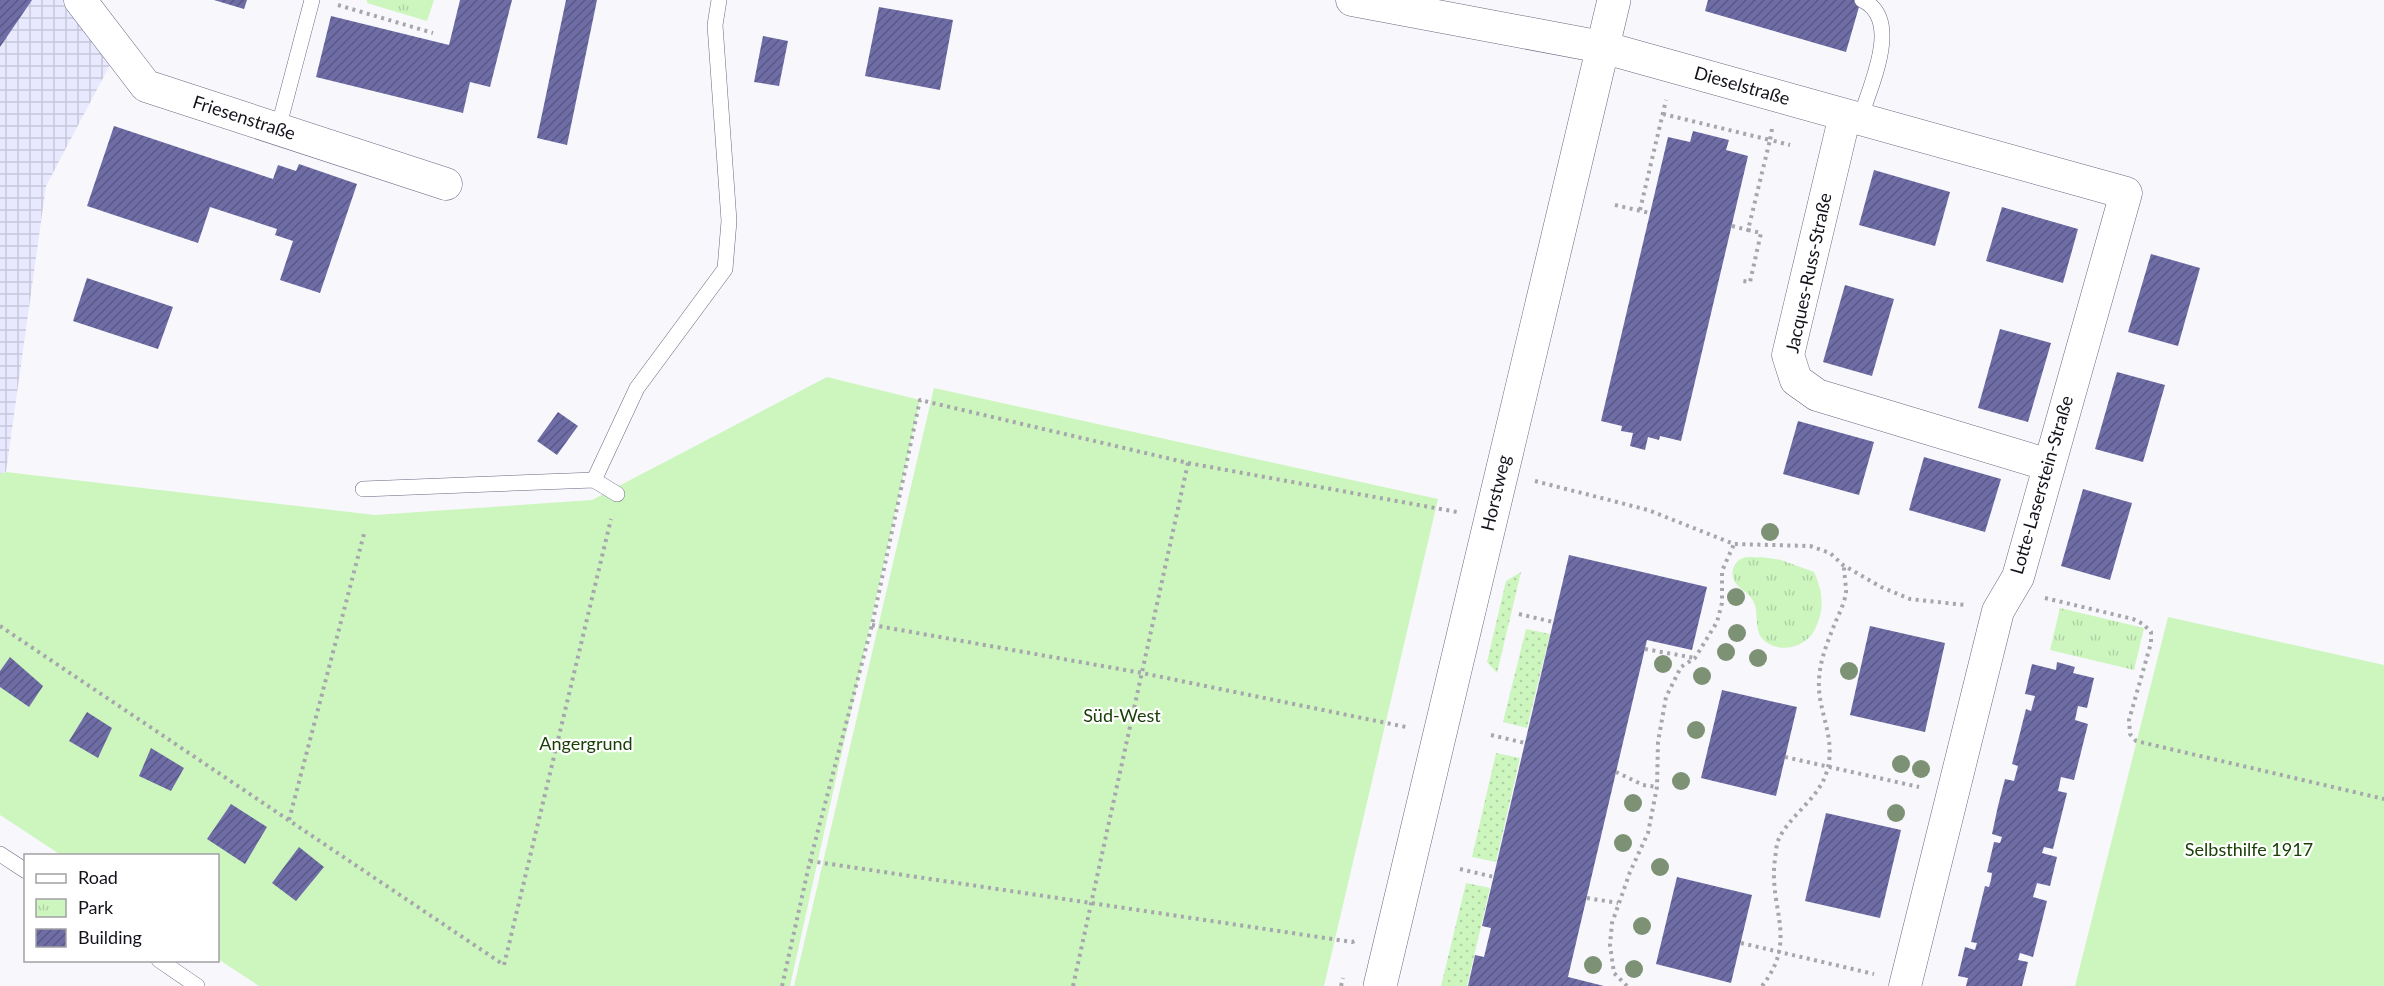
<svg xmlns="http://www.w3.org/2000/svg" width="2384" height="986" font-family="Lato,sans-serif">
  <defs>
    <pattern id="industrial-grid" width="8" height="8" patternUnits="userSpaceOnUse" patternTransform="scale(1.5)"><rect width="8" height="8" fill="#e8e9fe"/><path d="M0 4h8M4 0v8" fill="none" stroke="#c6c7d9"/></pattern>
    <pattern id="grass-dots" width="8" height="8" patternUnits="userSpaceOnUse" patternTransform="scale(1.5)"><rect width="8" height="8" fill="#cdf6bf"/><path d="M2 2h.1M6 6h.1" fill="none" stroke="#afd2a4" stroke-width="1.8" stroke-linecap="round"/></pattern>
    <pattern id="park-tufts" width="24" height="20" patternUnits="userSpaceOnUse" patternTransform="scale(1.5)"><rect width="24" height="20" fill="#cdf6bf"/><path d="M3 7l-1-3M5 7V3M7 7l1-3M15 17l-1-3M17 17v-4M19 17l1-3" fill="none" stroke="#afd2a4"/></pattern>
    <pattern id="building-hatch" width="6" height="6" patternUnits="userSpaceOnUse" patternTransform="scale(1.5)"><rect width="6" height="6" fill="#6f6da6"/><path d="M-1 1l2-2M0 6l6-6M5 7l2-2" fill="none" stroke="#5a5886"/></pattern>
  </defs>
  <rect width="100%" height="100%" fill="#f7f7fc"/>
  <!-- industrial -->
  <path fill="url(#industrial-grid)" d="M0,0H68L113,59L46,186L6,472L0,474Z"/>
  <!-- grass -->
  <path fill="url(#grass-dots)" d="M1521,572L1497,673L1487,662L1506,581Z
    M1526,629L1550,634L1527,728L1503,722Z
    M1496,753L1520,758L1496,862L1472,857Z
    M1466,883L1490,888L1467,986H1441Z"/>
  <!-- park -->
  <path fill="url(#park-tufts)" d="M367,0H434L427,21L367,3Z
    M1761,557L1781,560L1814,572C1823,592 1825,609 1815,629C1806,649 1775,655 1761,637C1755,628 1758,615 1755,605C1751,594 1744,592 1737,585C1729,577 1732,562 1743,558C1747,556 1756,558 1761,557Z
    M2060,608L2144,628L2134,670L2050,650Z"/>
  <!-- garden -->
  <path fill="#cdf6bf" d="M827,377L920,400L790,986H259L218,959V856L61,855L0,815V474L6,472L375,515L592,500Z
    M934,388L1438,499L1324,986H794Z
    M2168,617L2384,665V986H2075Z"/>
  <!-- building -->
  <path fill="url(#building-hatch)" d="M0,0H32L0,47Z
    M214,0H247L244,9Z
    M460,0H512L490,87L470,82L463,113L316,77L331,16L449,45Z
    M566,0H597L567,145L537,138Z
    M1708,0H1861L1846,52L1705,11Z
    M879,7L953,20L940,90L865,76Z
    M763,36L788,41L779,86L754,82Z
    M114,126L273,179L278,165L296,171L299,164L357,184L320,293L280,280L293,241L275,235L277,229L210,207L198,243L87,206Z
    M1693,131L1729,140L1726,150L1748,156L1681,441L1660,436L1659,440L1648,437L1645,450L1630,446L1633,433L1621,431L1622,426L1601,421L1668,137L1690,142Z
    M1874,170L1950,192L1935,246L1859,225Z
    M2002,207L2078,229L2063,283L1986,261Z
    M2151,254L2200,268L2178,346L2128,332Z
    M87,278L173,307L158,349L73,321Z
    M1845,285L1894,299L1872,376L1823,362Z
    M2000,329L2051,343L2028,422L1978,408Z
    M2117,372L2165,385L2143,462L2095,449Z
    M558,412L578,426L557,455L537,441Z
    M1798,421L1874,442L1859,495L1783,474Z
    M1924,457L2001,479L1985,532L1909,510Z
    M2083,489L2132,503L2110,580L2061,566Z
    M1569,555L1707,587L1692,650L1647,640L1568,977L1604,986H1468L1475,955L1484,957L1491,928L1482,926Z
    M1870,626L1945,643L1925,732L1850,715Z
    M10,657L43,686L29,707L0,687V671Z
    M2057,662L2075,667L2073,673L2094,678L2087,708L2078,706L2075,720L2088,724L2074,780L2061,777L2058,791L2067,793L2053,849L2044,847L2042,853L2057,857L2050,886L2037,883L2033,897L2047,901L2033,957L2020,953L2018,960L2028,962L2022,986H1966L1968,978L1958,976L1965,947L1975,950L1976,946L1977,943L1971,942L1985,886L1989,887L1991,880L1992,873L1987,872L1994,842L2000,843L2002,837L1992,834L1998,806L2005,779L2014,781L2018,766L2012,764L2019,737L2026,709L2031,711L2035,696L2025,694L2032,664L2056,670Z
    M1722,690L1797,707L1776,796L1701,778Z
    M87,712L112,728L98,758L69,741Z
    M151,748L184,768L171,791L139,776Z
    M231,804L267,827L245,864L207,839Z
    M1826,813L1901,830L1880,918L1805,901Z
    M299,847L324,867L296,901L272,883Z
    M1677,877L1752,895L1731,983L1656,964Z"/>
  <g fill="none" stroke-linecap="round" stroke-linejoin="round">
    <defs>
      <path id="service" d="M1860,119C1870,86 1903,19 1862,0
        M278,129L312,0
        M363,489L594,480
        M617,494L594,480L637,388L725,269L729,221L715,25L719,0
        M0,854L26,871
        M159,960L197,986"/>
      <path id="minor" d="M80,0L146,86L446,184
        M1352,0L1602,47L2126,193L2018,577L1998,611L1905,986
        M1845,115L1788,355L1796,380L1817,395L2049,465"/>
      <path id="tertiary" d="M1380,986L1614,0"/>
    </defs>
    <!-- service casing -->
    <use href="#service" stroke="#686980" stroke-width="16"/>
    <!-- minor casing -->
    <use href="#minor" stroke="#686980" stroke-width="33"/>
    <!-- tertiary casing -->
    <use href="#tertiary" stroke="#686980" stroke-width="34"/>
    <!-- path -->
    <path stroke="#a6a6ac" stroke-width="4" stroke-dasharray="3 4.5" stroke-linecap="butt" d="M338,5L433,33
      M1663,114L1770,140L1748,230L1761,233L1750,282L1743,281
      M1772,129L1770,140L1790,145
      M1615,205L1650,213
      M1640,210L1666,100
      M1732,226L1748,230
      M1535,481L1648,510L1734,544L1810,546L1830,553L1843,565L1881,587L1910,599L1965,605
      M2045,598L2133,619L2143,624L2151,632V643L2129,720L2130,734L2136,741L2384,799
      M1519,614L1553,622
      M872,625L1142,673L1406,727
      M0,626L504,965L611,519
      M1645,649L1695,658
      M1491,735L1525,743
      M1785,757L1919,787
      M1616,772L1643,785L1657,787
      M289,820L365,530
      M810,861L1352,942L1355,941
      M1460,869L1494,877
      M1587,898L1618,903
      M1741,943L1874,974
      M782,986L810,861L872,625L920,400L1188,463L1457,512
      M1073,986L1188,463
      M1341,986L1343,978
      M1627,986L1614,973L1610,945L1612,923L1630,872L1648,833L1657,787L1658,742L1666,697L1681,667L1695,658L1717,622L1722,603V571L1734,544
      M1762,986C1799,939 1768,909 1775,859C1776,853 1776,846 1778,841C1786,819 1818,799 1826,774C1838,739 1817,712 1819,680C1820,659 1828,641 1835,623C1839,614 1845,602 1846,592C1846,584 1844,574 1844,565"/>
    <!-- service -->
    <use href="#service" stroke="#fff" stroke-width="15"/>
    <!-- minor -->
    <use href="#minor" stroke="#fff" stroke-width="32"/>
    <!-- tertiary -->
    <use href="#tertiary" stroke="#fff" stroke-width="33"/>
  </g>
  <!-- trees -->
  <g fill="#7d9275">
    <circle cx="1770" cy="532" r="9"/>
    <circle cx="1736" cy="597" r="9"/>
    <circle cx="1737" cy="633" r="9"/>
    <circle cx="1726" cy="652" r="9"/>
    <circle cx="1758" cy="658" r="9"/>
    <circle cx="1663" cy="664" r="9"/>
    <circle cx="1849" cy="671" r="9"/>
    <circle cx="1702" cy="676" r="9"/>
    <circle cx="1696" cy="730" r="9"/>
    <circle cx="1901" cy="764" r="9"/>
    <circle cx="1921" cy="769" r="9"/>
    <circle cx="1681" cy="781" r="9"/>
    <circle cx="1633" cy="803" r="9"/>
    <circle cx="1896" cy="813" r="9"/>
    <circle cx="1623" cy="843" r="9"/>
    <circle cx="1660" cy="867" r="9"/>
    <circle cx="1642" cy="926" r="9"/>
    <circle cx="1593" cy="965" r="9"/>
    <circle cx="1634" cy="969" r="9"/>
  </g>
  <g text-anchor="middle" stroke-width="4.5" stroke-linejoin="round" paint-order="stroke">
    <!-- street labels -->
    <g font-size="18" fill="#13131c" stroke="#fff">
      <text transform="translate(1742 86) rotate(16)" y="6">Dieselstraße</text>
      <text transform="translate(244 118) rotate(18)" y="6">Friesenstraße</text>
      <text transform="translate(1809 273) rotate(-78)" y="6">Jacques-Russ-Straße</text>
      <text transform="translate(2042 485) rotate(-74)" y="6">Lotte-Laserstein-Straße</text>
      <text transform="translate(1496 493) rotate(-77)" y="6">Horstweg</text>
    </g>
    <!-- park labels -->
    <g font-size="18" fill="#194007" stroke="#fff">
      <text x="1122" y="722">Süd-West</text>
      <text x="586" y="750">Angergrund</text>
      <text x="2249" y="856">Selbsthilfe 1917</text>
    </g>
  </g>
  <!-- legend -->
  <rect x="24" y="854" width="195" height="108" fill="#ffffff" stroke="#a1a1a4" stroke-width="1.5"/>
  <rect x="36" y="874" width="30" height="9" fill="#ffffff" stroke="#a1a1a4" stroke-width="1.5"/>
  <text x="78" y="884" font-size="18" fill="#13131c">Road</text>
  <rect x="36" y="899" width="30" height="18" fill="url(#park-tufts)" stroke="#a1a1a4" stroke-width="1.5"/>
  <text x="78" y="914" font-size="18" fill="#13131c">Park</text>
  <rect x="36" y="929" width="30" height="18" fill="url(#building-hatch)" stroke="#a1a1a4" stroke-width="1.5"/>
  <text x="78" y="944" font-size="18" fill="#13131c">Building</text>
</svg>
